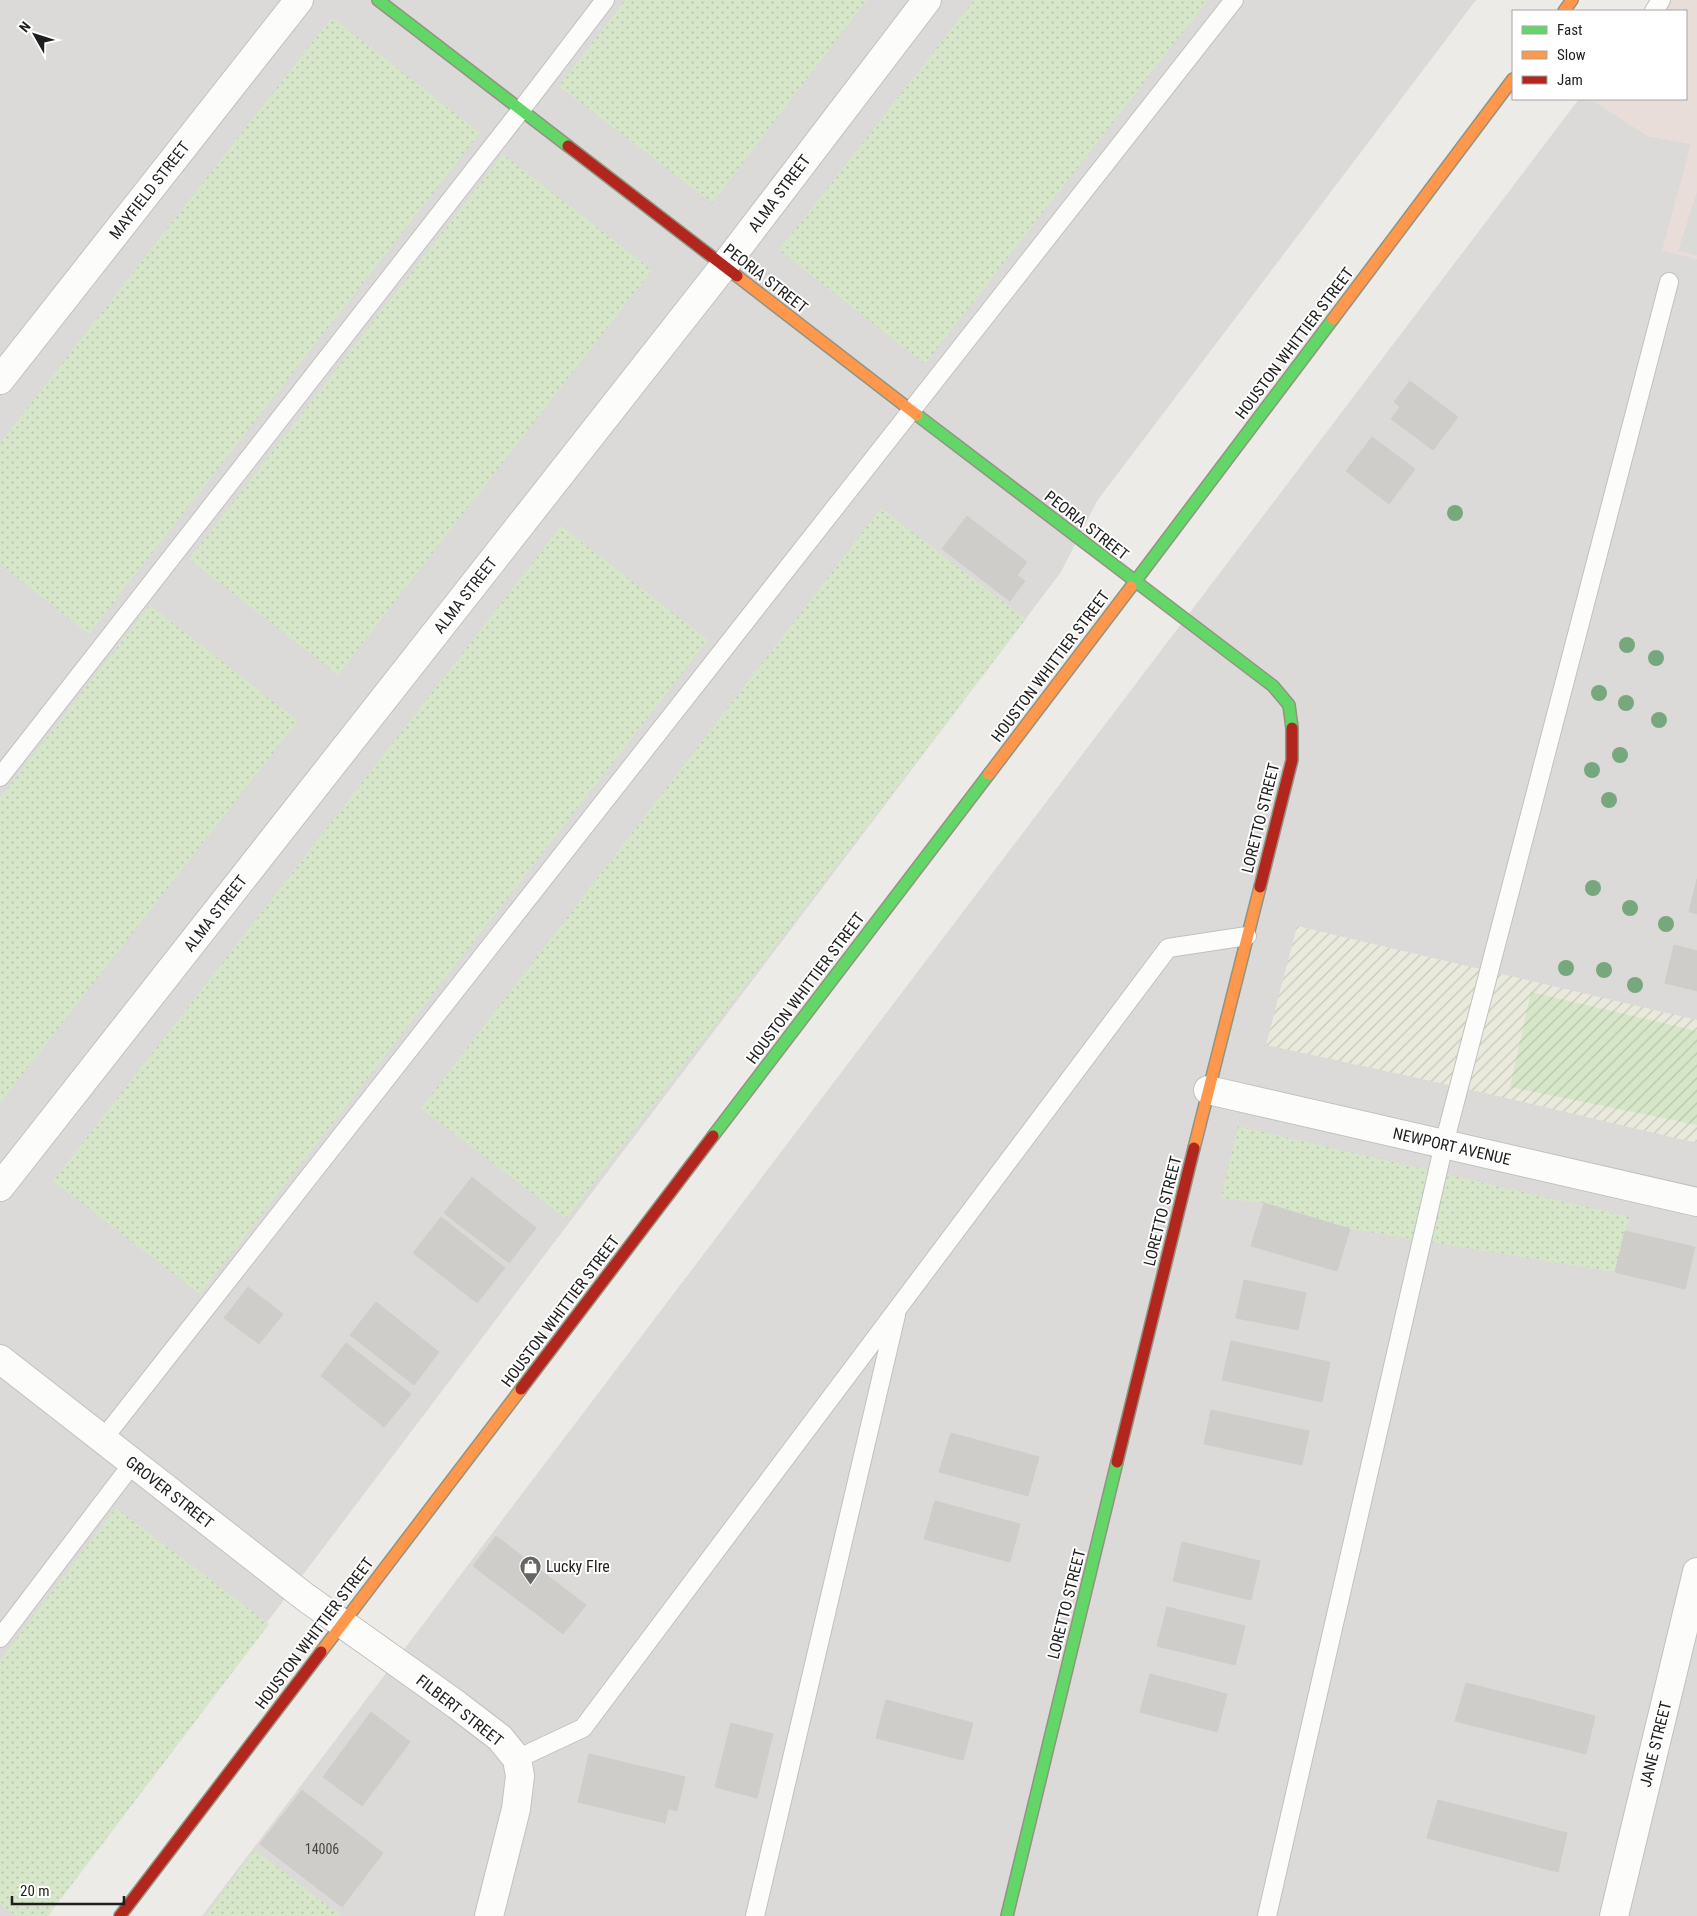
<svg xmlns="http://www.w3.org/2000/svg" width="1697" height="1916" font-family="'Roboto Condensed',sans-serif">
  <defs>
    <pattern id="farmland-furrows" width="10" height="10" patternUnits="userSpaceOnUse" patternTransform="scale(1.25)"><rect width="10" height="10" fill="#e9eadb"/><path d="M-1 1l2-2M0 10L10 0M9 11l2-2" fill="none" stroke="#c7c8bc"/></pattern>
    <pattern id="grass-dots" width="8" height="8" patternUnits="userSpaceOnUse" patternTransform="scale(1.25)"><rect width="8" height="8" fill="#d6e6c9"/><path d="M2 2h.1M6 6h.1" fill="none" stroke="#b7c5ac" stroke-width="1.8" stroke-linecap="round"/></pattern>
    <pattern id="garden-furrows" width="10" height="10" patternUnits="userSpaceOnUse" patternTransform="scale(1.25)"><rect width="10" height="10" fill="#d6e6c9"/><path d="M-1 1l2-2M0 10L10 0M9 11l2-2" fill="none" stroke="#b7c5ac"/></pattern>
  </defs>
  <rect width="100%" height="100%" fill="#ecebe7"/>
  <!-- residential -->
  <path fill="#dbdad8" d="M0,0H1476L1097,501L1061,572L45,1916H0Z
    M1579,99H1591L1648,136L1692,144L1663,250L1697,259V1916H202Z"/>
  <!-- commercial -->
  <path fill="#e9ddda" d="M1653,0H1697V259L1662,251L1691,144L1648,136L1591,99H1686V11H1645Z"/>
  <!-- religious -->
  <path fill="#dadad8" d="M1697,192V255L1678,251Z"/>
  <!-- farmland -->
  <path fill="url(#farmland-furrows)" d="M1297,926L1697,1020V1143L1463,1088L1266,1045Z"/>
  <!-- grass -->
  <path fill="url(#grass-dots)" d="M625,0H867L712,203L559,86Z
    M974,0H1208L925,364L779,250Z
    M332,17L480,133L89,634L0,564V443Z
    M503,154L652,270L338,675L189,559Z
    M881,508L1026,619L566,1219L421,1108Z
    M561,526L708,640L200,1294L53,1181Z
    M150,605L298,721L0,1103V798Z
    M1238,1126L1630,1217L1615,1272L1350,1229L1264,1203L1221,1198Z
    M116,1508L269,1624L48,1916H16L0,1904V1660Z
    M255,1850L341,1916H205Z"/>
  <!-- garden -->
  <path fill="url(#garden-furrows)" d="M1531,992L1697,1031V1125L1510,1087Z"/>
  <!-- building -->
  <path fill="#cfcdca" stroke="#cfcdc9" d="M1410,381L1458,417L1433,450L1391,419L1400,407L1394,402Z
    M1372,437L1415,469L1389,504L1346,471Z
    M967,516L1027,562L1017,575L1025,581L1010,601L942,549Z
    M1697,879V914L1689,912Z
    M1674,945L1697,951V991L1665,983Z
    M472,1177L536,1228L509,1263L444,1213Z
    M1264,1203L1350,1229L1337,1271L1251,1246Z
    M441,1217L505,1268L477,1303L413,1253Z
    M1625,1231L1695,1247L1685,1289L1615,1272Z
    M1244,1280L1306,1293L1298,1330L1236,1318Z
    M248,1287L283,1314L259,1344L224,1318Z
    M376,1302L439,1352L414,1385L350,1335Z
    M1231,1341L1330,1362L1322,1402L1222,1380Z
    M346,1343L411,1394L384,1427L321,1376Z
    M1211,1410L1309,1431L1302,1465L1204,1444Z
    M951,1433L1039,1457L1028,1496L939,1472Z
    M935,1501L1020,1524L1010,1562L924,1539Z
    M496,1536L586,1605L563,1634L473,1566Z
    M1182,1542L1260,1561L1251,1600L1173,1581Z
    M1167,1607L1245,1626L1235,1665L1157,1646Z
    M1150,1674L1227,1694L1217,1732L1140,1712Z
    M1466,1683L1595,1716L1586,1754L1455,1721Z
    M886,1700L973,1723L963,1760L876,1738Z
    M371,1712L410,1742L362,1806L323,1777Z
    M731,1723L773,1734L757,1798L715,1787Z
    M589,1754L685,1777L677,1811L668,1809L665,1823L578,1802Z
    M302,1790L383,1853L342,1907L260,1844Z
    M1438,1800L1567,1833L1558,1872L1427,1838Z"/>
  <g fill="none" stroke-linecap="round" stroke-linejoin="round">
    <defs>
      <path id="lane" d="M1654,11L1661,0
        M0,777L521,110L605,0
        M103,1439L1234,0
        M0,1638L133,1463
        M517,1759L583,1728L1168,948L1247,936
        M755,1916L896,1315
        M1267,1916L1444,1144L1669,282"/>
      <path id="street" d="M0,380L299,0
        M1208,1090L1697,1202
        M0,1187L724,266L927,0
        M0,1359L305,1597L457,1705L500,1738L517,1759L520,1776L516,1809L489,1916
        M1614,1916L1697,1572"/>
      <path id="fast" d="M378,0L568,146
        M917,415L1273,686L1289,705L1292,728
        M1131,587L1333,319
        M713,1136L989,774
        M1007,1916L1117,1462"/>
      <path id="slow" d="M1564,11L1572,0
        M737,276L917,415
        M1333,319L1513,79
        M989,774L1131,587
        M1194,1148L1260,887
        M321,1652L521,1389"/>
      <path id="jam" d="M568,146L737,276
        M1260,887L1292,760V728
        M521,1389L713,1136
        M1117,1462L1194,1148
        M120,1916L321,1652"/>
    </defs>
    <!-- lane casing -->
    <use href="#lane" stroke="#c2c1bf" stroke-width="20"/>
    <!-- street casing -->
    <use href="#street" stroke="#c2c1bf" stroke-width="30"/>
    <!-- fast casing -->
    <use href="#fast" stroke="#919481" stroke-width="14"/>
    <!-- slow casing -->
    <use href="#slow" stroke="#919481" stroke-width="14"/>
    <!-- jam casing -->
    <use href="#jam" stroke="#919481" stroke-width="14"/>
    <!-- lane -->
    <use href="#lane" stroke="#fcfcfb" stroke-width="18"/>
    <!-- street -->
    <use href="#street" stroke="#fcfcfb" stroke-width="28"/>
    <!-- fast -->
    <use href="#fast" stroke="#63d668" stroke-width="11"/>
    <!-- slow -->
    <use href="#slow" stroke="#ff974d" stroke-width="11"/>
    <!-- jam -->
    <use href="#jam" stroke="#b3261e" stroke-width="11"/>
  </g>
  <!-- trees -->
  <g fill="#77a77d">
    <circle cx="1455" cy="513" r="8"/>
    <circle cx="1627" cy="645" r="8"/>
    <circle cx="1656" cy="658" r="8"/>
    <circle cx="1599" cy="693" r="8"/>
    <circle cx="1626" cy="703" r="8"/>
    <circle cx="1659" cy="720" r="8"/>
    <circle cx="1620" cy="755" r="8"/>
    <circle cx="1592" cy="770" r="8"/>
    <circle cx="1609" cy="800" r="8"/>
    <circle cx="1593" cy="888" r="8"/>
    <circle cx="1630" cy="908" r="8"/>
    <circle cx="1666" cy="924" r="8"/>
    <circle cx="1566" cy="968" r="8"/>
    <circle cx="1604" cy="970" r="8"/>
    <circle cx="1635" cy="985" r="8"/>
  </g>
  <!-- icons -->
  <defs>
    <symbol id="shop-pin" viewBox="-11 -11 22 30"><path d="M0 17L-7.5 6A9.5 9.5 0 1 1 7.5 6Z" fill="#666664" stroke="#fff"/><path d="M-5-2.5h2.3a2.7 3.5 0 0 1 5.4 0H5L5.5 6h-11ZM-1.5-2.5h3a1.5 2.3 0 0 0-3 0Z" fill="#fff"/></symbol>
  </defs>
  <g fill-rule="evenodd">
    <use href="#shop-pin" x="518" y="1554" width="25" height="34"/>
  </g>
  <g text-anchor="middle" stroke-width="4" stroke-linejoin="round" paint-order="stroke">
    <!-- number labels -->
    <g font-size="14" fill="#4a4a49">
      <text x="322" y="1854">14006</text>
    </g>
    <!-- street labels -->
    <g font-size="16" fill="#1e1e1e" stroke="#fff">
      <text transform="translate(149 190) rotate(-52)" y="6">MAYFIELD STREET</text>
      <text transform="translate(779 193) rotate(-53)" y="6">ALMA STREET</text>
      <text transform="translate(766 278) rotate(38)" y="6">PEORIA STREET</text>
      <text transform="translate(1294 343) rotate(-53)" y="6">HOUSTON WHITTIER STREET</text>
      <text transform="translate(1087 525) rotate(38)" y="6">PEORIA STREET</text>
      <text transform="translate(465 595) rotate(-52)" y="6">ALMA STREET</text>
      <text transform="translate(1050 666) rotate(-53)" y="6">HOUSTON WHITTIER STREET</text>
      <text transform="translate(1260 818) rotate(-76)" y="6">LORETTO STREET</text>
      <text transform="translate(215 913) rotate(-52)" y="6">ALMA STREET</text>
      <text transform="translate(805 988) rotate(-53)" y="6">HOUSTON WHITTIER STREET</text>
      <text transform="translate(1452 1146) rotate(13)" y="6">NEWPORT AVENUE</text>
      <text transform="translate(1162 1211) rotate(-76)" y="6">LORETTO STREET</text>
      <text transform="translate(560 1311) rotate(-53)" y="6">HOUSTON WHITTIER STREET</text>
      <text transform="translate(170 1492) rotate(38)" y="6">GROVER STREET</text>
      <text transform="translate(1066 1604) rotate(-76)" y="6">LORETTO STREET</text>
      <text transform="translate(314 1633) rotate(-53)" y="6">HOUSTON WHITTIER STREET</text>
      <text transform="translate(460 1710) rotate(38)" y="6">FILBERT STREET</text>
      <text transform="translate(1655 1744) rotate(-76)" y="6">JANE STREET</text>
    </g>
    <!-- poi labels -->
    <g font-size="16" fill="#1e1e1e" stroke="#fff" text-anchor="start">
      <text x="546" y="1572">Lucky FIre</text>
    </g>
  </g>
  <!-- legend -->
  <rect x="1512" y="10" width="175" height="90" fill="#ffffff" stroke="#a5a5a5"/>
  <rect x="1522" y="26" width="25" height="8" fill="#63d668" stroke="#a5a5a5"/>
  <text x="1557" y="35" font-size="15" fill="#1e1e1e">Fast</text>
  <rect x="1522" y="51" width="25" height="8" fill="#ff974d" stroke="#a5a5a5"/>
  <text x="1557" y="60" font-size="15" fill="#1e1e1e">Slow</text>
  <rect x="1522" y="76" width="25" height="8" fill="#b3261e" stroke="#a5a5a5"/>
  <text x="1557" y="85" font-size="15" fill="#1e1e1e">Jam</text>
  <!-- north arrow -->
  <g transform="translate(35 35) rotate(309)" stroke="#ffffff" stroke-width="4" paint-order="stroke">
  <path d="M0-4L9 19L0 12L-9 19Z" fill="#1e1e1e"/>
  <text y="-8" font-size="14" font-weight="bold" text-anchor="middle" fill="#1e1e1e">N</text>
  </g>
  <!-- scale -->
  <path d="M12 1896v8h112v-8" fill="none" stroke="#1e1e1e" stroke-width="2.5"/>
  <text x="20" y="1896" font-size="15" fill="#1e1e1e" stroke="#ffffff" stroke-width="4" paint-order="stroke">20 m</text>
</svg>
